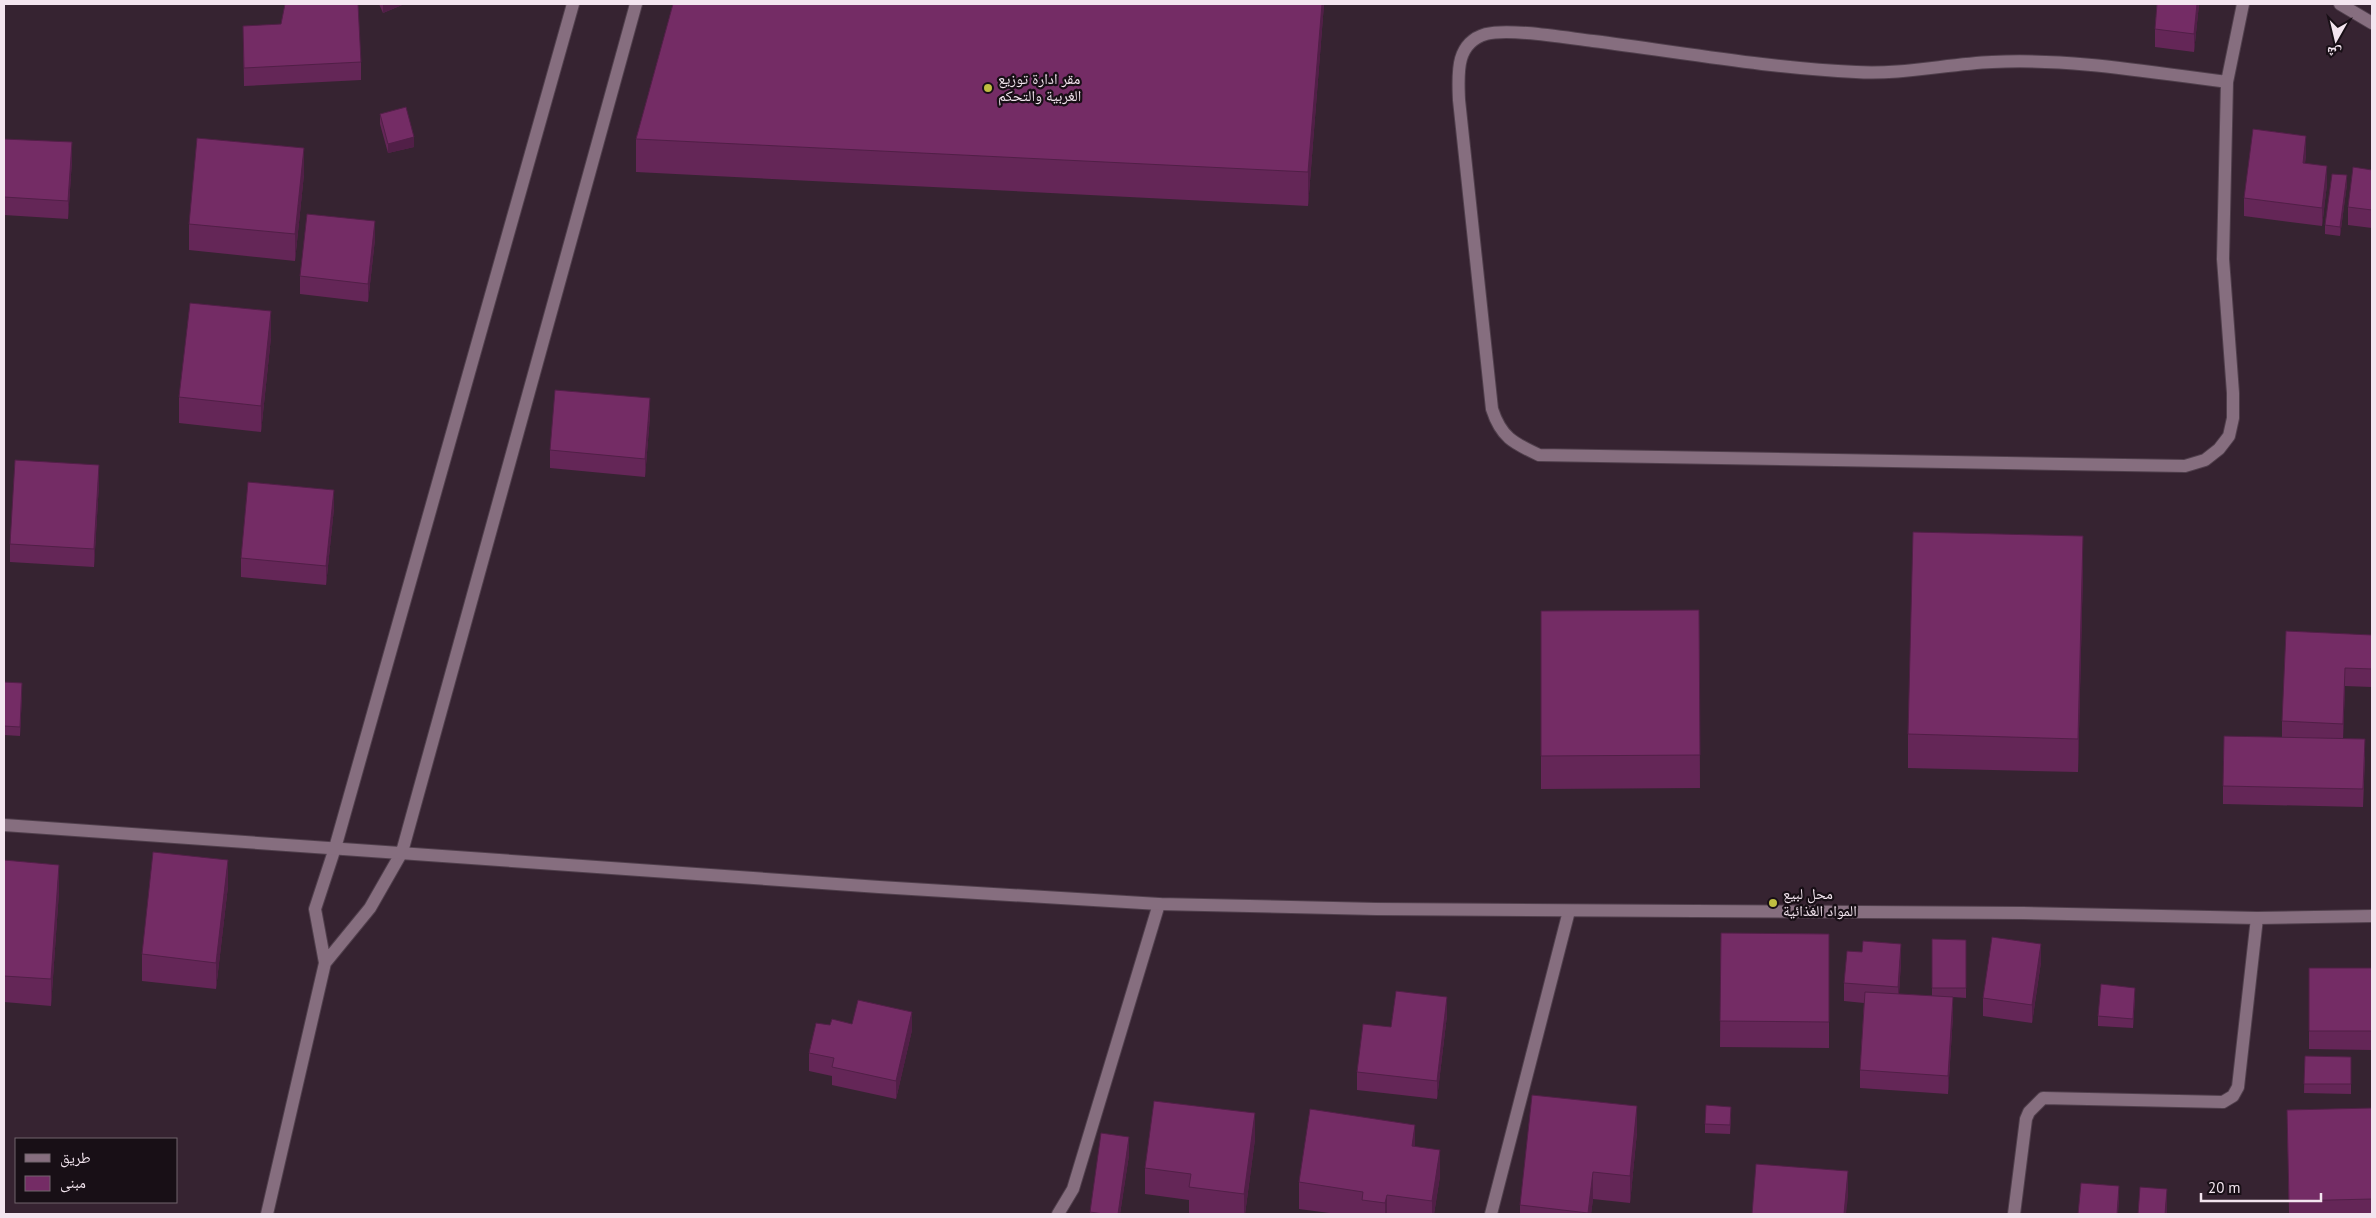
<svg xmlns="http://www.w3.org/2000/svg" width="2376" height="1218" font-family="'PT Sans','Noto Naskh Arabic',sans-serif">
  <rect width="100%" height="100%" fill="#362331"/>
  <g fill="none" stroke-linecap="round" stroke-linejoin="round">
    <defs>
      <path id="street" d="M2227,82C2149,72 2070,58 1992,62C1947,64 1901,75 1856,72C1768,68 1680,52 1593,41C1567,38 1510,28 1486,34C1455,43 1458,74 1459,100L1492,409C1501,437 1513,443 1539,455L2185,466L2205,460L2219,449L2229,436L2233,418V393L2223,259L2227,82L2243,4
        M325,963L370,908L402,852
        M267,1214L325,963L315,909L335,848
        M1058,1214L1073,1189L1159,904
        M1491,1214L1569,911
        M2014,1214L2026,1119L2029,1112L2043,1098L2223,1102L2233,1096L2238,1087L2257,918"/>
      <path id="secondary" d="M2340,4L2372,23
        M4,825L879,887L1159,904L1376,909L2023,913L2257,918L2372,916
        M335,848L573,4
        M402,852L636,4"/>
    </defs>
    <!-- street casing -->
    <use href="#street" stroke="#503f4c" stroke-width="14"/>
    <!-- secondary casing -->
    <use href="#secondary" stroke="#503f4c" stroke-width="14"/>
    <!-- street -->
    <use href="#street" stroke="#866e7f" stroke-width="12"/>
    <!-- secondary -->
    <use href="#secondary" stroke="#866e7f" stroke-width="12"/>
  </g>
  <!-- wall -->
  <path fill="#642657" d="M379,4H402V5L383,13Z
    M673,4H1324L1308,206L636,172V139Z
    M2157,4H2199L2194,52L2155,47V29Z
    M243,26L361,62V80L244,86Z
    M380,114L414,147L388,153L380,124Z
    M4,139L72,160L68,219L4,215Z
    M2306,154L2305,163L2327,184L2322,226L2244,216V198Z
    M2372,170V228L2348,225V207Z
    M304,174L295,261L189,250V224Z
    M2347,184L2340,236L2325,234V225Z
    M375,239L368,302L300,294V276Z
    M271,337L261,432L179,423V397Z
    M650,416L645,477L550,468V450Z
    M99,483L94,567L10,562V544Z
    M334,508L326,585L241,577V558Z
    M2083,569L2078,772L1908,768V734Z
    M1699,610L1700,788L1541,789V611Z
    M2372,635V687L2345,686L2343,738L2365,757L2363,807L2223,804V786L2282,737V721Z
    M4,682L22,692L20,736L4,735Z
    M4,860L59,891L51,1006L4,1002Z
    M228,886L216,989L142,981V954Z
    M1721,933L1829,934V1048L1720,1047Z
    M1932,939L1966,940V998L1953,997V1015L1948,1094L1860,1088V1070L1864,1003L1844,1001V983L1901,962L1899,994L1932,996Z
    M2041,962L2032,1023L1983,1016V998Z
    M2309,968H2372V1050L2309,1049Z
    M2135,997L2133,1028L2098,1026V1016Z
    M1447,1015L1437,1099L1357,1090V1072L1391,1027Z
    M852,1024L912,1030L896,1099L832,1085V1076L809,1071V1053L830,1025Z
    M2305,1056L2351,1057V1094L2304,1093Z
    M2372,1108V1214H2289L2287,1110Z
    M1731,1116L1730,1134L1705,1133V1124Z
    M1637,1132L1630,1203L1593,1199L1591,1214H1520V1205Z
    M1255,1139L1245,1214H1196L1189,1213V1200L1145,1194V1168Z
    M1415,1146L1440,1176L1434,1214H1337L1299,1209V1182Z
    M1129,1155L1120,1214H1090V1212Z"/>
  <!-- shaded-wall -->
  <path fill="#511f47" d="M383,4H402V5L383,13Z
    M1322,4H1324L1308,206V172Z
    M2197,4H2199L2194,52V34Z
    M2306,136V154L2303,181V163Z
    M414,137V147L388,153V144Z
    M72,142V160L68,219V201Z
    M304,148V174L295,261V234Z
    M2327,166V184L2322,226V208Z
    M2347,175V184L2340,236V227Z
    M375,221V239L368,302V284Z
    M271,311V337L261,432V406Z
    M650,398V416L645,477V459Z
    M99,465V483L94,567V549Z
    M334,490V508L326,585V566Z
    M2083,536V569L2078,772V739Z
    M2345,668V686L2343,742V724Z
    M22,683V692L20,736V727Z
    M228,860V886L216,989V963Z
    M59,865V891L51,1006V979Z
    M1901,944V962L1898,1006V987Z
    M2041,944V962L2032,1023V1005Z
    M2135,988V997L2133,1028V1019Z
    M1447,997V1015L1437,1099V1081Z
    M1953,997V1015L1948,1094V1076Z
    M912,1012V1030L896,1099V1081Z
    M1637,1106V1132L1630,1203V1176Z
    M1255,1113V1139L1245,1214H1244V1194Z
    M1415,1125V1151L1412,1146Z
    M1129,1137V1155L1120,1214H1118Z
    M1440,1150V1176L1434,1214H1432V1201Z
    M1848,1171V1197L1846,1214H1844Z
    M1593,1172V1199L1591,1214H1588Z
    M2119,1186V1204L2118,1214H2117Z
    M2167,1189V1214H2165Z
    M1387,1195V1214H1385V1203Z"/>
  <!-- building -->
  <path fill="#742c65" stroke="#511f47" d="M285,4H358L361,62L244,68L243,26L281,24Z
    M673,4H1322L1308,172L636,139Z
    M2157,4H2197L2194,34L2155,29Z
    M406,107L414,137L388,144L380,114Z
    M2253,129L2306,136L2303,163L2327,166L2322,208L2244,198Z
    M197,138L304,148L295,234L189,224Z
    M4,139L72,142L68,201L4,197Z
    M2353,167L2372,170V210L2348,207Z
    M2332,174L2347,175L2340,227L2325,225Z
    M307,214L375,221L368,284L300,276Z
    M190,303L271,311L261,406L179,397Z
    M555,390L650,398L645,459L550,450Z
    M15,460L99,465L94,549L10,544Z
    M248,482L334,490L326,566L241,558Z
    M1913,532L2083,536L2078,739L1908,734Z
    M1699,610L1700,755L1541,756V611Z
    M2286,631L2372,635V669L2345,668L2343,724L2282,721Z
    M4,682L22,683L20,727L4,726Z
    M2224,736L2365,739L2363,789L2223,786Z
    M153,852L228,860L216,963L142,954Z
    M4,860L59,865L51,979L4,976Z
    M1721,933L1829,934V1022L1720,1021Z
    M1992,937L2041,944L2032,1005L1983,998Z
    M1932,939L1966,940V988H1932Z
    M1863,941L1901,944L1898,987L1844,983L1847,951L1862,952Z
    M2309,968H2372V1031H2309Z
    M2101,984L2135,988L2133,1019L2098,1016Z
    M1396,991L1447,997L1437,1081L1357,1072L1363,1024L1391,1027Z
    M1865,992L1953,997L1948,1076L1860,1070Z
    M858,1000L912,1012L896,1081L832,1067L834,1058L809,1053L816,1023L830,1025L832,1019L852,1024Z
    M2305,1056L2351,1057V1084H2304Z
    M1532,1095L1637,1106L1630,1176L1593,1172L1588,1213L1520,1205Z
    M1154,1101L1255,1113L1244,1194L1189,1187L1191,1174L1145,1168Z
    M1706,1105L1731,1107L1730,1125L1705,1124Z
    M2372,1108V1199L2289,1201L2287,1110Z
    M1310,1109L1415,1125L1412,1146L1440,1150L1432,1201L1387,1195L1385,1203L1362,1200L1363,1192L1299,1182Z
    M1101,1133L1129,1137L1118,1214H1104L1090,1212Z
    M1756,1164L1848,1171L1844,1214H1752Z
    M2081,1183L2119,1186L2117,1214H2078Z
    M2140,1187L2167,1189L2165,1214H2138Z"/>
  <!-- markers -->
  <g fill="#c0be41" stroke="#180f16" stroke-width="2">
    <circle cx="988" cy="88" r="5"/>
    <circle cx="1773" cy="903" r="5"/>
  </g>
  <g text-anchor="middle" stroke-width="4.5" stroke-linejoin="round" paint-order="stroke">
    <!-- poi labels -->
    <g font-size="15" fill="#f3e5ef" stroke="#180f16" text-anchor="start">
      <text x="998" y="84">مقر ادارة توزيع<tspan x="998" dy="17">الغربية والتحكم</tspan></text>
      <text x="1783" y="899">محل لبيع<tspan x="1783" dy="17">المواد الغذائية</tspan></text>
    </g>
  </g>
  <!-- border -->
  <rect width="2376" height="1218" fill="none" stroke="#f3e5ef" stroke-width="10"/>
  <!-- legend -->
  <rect x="15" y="1138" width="162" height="65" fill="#180f16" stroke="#70656d"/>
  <rect x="25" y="1154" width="25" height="8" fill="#866e7f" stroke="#70656d"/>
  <text x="60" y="1163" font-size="15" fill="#f3e5ef">طريق</text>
  <rect x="25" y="1176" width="25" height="15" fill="#742c65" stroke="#70656d"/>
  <text x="60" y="1188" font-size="15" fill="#f3e5ef">مبنى</text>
  <!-- north arrow -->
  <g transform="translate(2336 40) rotate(188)" stroke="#180f16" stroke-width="4" paint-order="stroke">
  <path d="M0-4L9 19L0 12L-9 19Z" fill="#f3e5ef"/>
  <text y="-8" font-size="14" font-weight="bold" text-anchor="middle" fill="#f3e5ef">ش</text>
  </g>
  <!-- scale -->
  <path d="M2201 1193v8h120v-8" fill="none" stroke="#f3e5ef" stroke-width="2.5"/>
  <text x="2208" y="1193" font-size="15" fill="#f3e5ef" stroke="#180f16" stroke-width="4" paint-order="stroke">20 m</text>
</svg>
